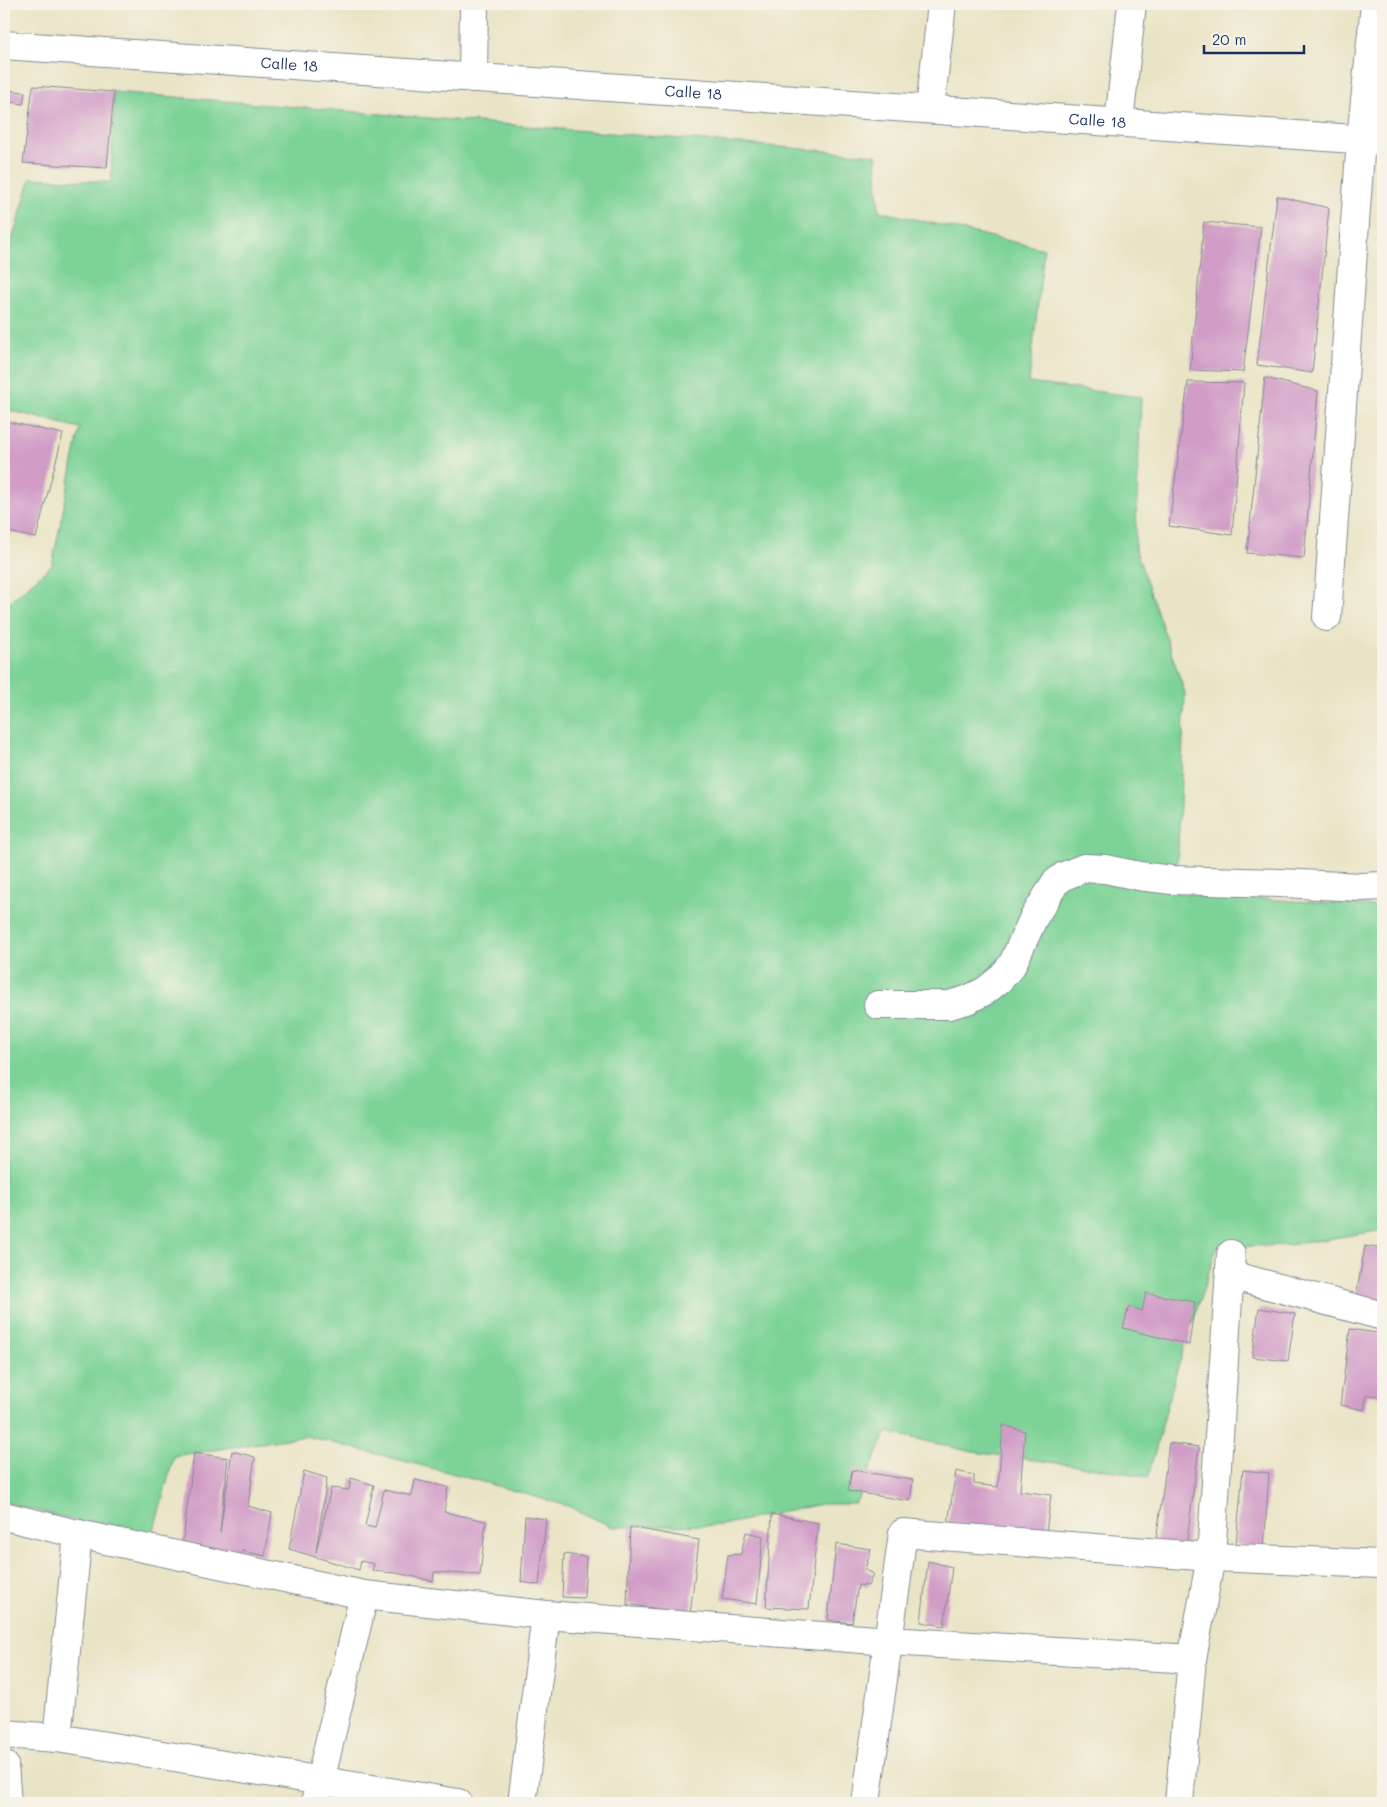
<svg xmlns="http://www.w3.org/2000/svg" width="1387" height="1807" font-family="Mali,sans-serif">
  <rect width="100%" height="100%" fill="#f7f3e8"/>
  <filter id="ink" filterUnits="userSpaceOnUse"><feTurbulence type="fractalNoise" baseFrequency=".02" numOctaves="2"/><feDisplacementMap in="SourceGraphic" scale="10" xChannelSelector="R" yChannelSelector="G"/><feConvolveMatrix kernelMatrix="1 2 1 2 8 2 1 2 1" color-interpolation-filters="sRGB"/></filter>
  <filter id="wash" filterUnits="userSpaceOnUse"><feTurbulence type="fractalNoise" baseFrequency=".0096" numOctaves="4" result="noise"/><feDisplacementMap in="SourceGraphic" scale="20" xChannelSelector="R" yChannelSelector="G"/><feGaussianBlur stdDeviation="1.12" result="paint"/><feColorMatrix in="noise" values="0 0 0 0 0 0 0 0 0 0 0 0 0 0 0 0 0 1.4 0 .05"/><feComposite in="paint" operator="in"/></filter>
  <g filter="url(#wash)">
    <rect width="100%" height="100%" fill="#eae4c6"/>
    <!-- green -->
    <path fill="#7dd397" stroke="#4c817a" d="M114,92L876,155L879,211L1044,249L1029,383L1141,397L1135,548L1185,693L1176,893L1383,907V1230L1290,1245L1217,1247L1177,1370L1148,1477L1095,1468L973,1452L887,1432L855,1504H821L722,1525L612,1527L568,1506L451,1473L306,1436L174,1456L151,1541L4,1502V607L52,565L80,428L4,409V266L31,178L111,182Z"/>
    <g id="blocks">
      <!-- building -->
      <path fill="#d19dc7" d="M33,86L114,92L107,168L23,163Z
        M4,90L25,92L23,104L4,101Z
        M1277,196L1329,208L1312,373L1257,365Z
        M1204,222L1261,227L1243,372L1190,370Z
        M1265,378L1318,391L1304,558L1247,553Z
        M1188,382L1244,383L1232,535L1169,526Z
        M4,421L63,434L36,538L4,531Z
        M1365,1246L1383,1249V1300L1356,1297Z
        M1146,1293L1195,1302L1189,1345L1123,1328L1129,1306L1142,1311Z
        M1259,1308L1295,1314L1288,1361L1252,1357Z
        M1350,1329L1383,1334V1396L1367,1395L1364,1410L1340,1405Z
        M1003,1425L1025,1431L1020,1491L1051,1495L1045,1539L948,1523L956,1471L974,1475V1484L998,1487Z
        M1169,1443L1199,1447L1186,1548L1156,1543Z
        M232,1451L255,1457L248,1506L272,1513L265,1556L242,1551L241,1559L182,1547L194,1453L228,1458L220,1532Z
        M852,1470L913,1480L910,1501L848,1491Z
        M1243,1470L1269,1473L1264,1549L1236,1544Z
        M304,1471L327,1478L316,1552L331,1488L349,1490L351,1478L374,1485L365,1526L375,1528L384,1490L412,1496L415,1480L448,1487L444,1512L486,1521L480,1575L434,1572L433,1581L396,1573L372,1571L374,1564L361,1561L359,1570L289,1549Z
        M772,1514L818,1523L809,1609L766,1607Z
        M525,1516L546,1519L539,1585L521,1582Z
        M630,1527L699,1540L690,1614L627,1604Z
        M746,1532L763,1536L757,1604L722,1599L728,1555L741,1554Z
        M836,1544L871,1549L865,1570L873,1574L868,1586L858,1585L852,1623L828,1620Z
        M564,1554L586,1557L584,1598L562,1597Z
        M928,1561L952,1567L944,1626L921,1622Z"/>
    </g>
  </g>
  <g filter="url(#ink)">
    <use href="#blocks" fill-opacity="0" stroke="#828a92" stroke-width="1"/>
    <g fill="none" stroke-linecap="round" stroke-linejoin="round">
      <defs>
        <g id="minor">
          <path id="s1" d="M4,45L1383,141"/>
          <path d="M473,78L474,4"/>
          <path d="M930,109L942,4"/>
          <path d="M1119,122L1132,4"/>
          <path d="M1327,617L1361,139L1375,4"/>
          <path d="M878,1005H949L967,1000L985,991L999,980L1012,965L1033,919L1055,883L1064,876L1084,868L1105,869L1139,876L1172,880L1280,883L1361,887L1383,886"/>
          <path d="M1230,1275L1383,1316"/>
          <path d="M4,1516L78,1534L364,1595L546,1615L889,1641L1192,1659"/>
          <path d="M4,1734L57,1738L458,1803"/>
          <path d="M57,1738L78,1534"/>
          <path d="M4,1765L7,1803"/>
          <path d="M315,1803L364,1595"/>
          <path d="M522,1803L546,1615"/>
          <path d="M866,1803L903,1533L1211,1557L1381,1564"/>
          <path d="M1179,1803L1192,1659L1211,1557L1231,1254"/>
        </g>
      </defs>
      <!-- minor casing -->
      <use href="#minor" stroke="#828a92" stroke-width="30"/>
      <!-- minor -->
      <use href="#minor" stroke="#fff" stroke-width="28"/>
    </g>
  </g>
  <g text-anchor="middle" stroke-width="5" stroke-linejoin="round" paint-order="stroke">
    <!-- street labels -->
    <g font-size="15" fill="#1b2f5e" stroke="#f7f3e8">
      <text dy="5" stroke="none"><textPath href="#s1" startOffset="286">Calle 18</textPath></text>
      <text dy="5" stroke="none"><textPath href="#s1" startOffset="691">Calle 18</textPath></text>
      <text dy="5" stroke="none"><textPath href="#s1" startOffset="1096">Calle 18</textPath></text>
    </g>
  </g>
  <!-- margin -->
  <rect width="1387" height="1807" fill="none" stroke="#f7f3e8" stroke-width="20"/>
  <!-- scale -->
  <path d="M1204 45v8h100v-8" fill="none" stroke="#1b2f5e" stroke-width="2.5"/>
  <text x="1212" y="45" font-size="15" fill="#1b2f5e" stroke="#f7f3e8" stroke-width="4" paint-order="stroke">20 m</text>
</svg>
